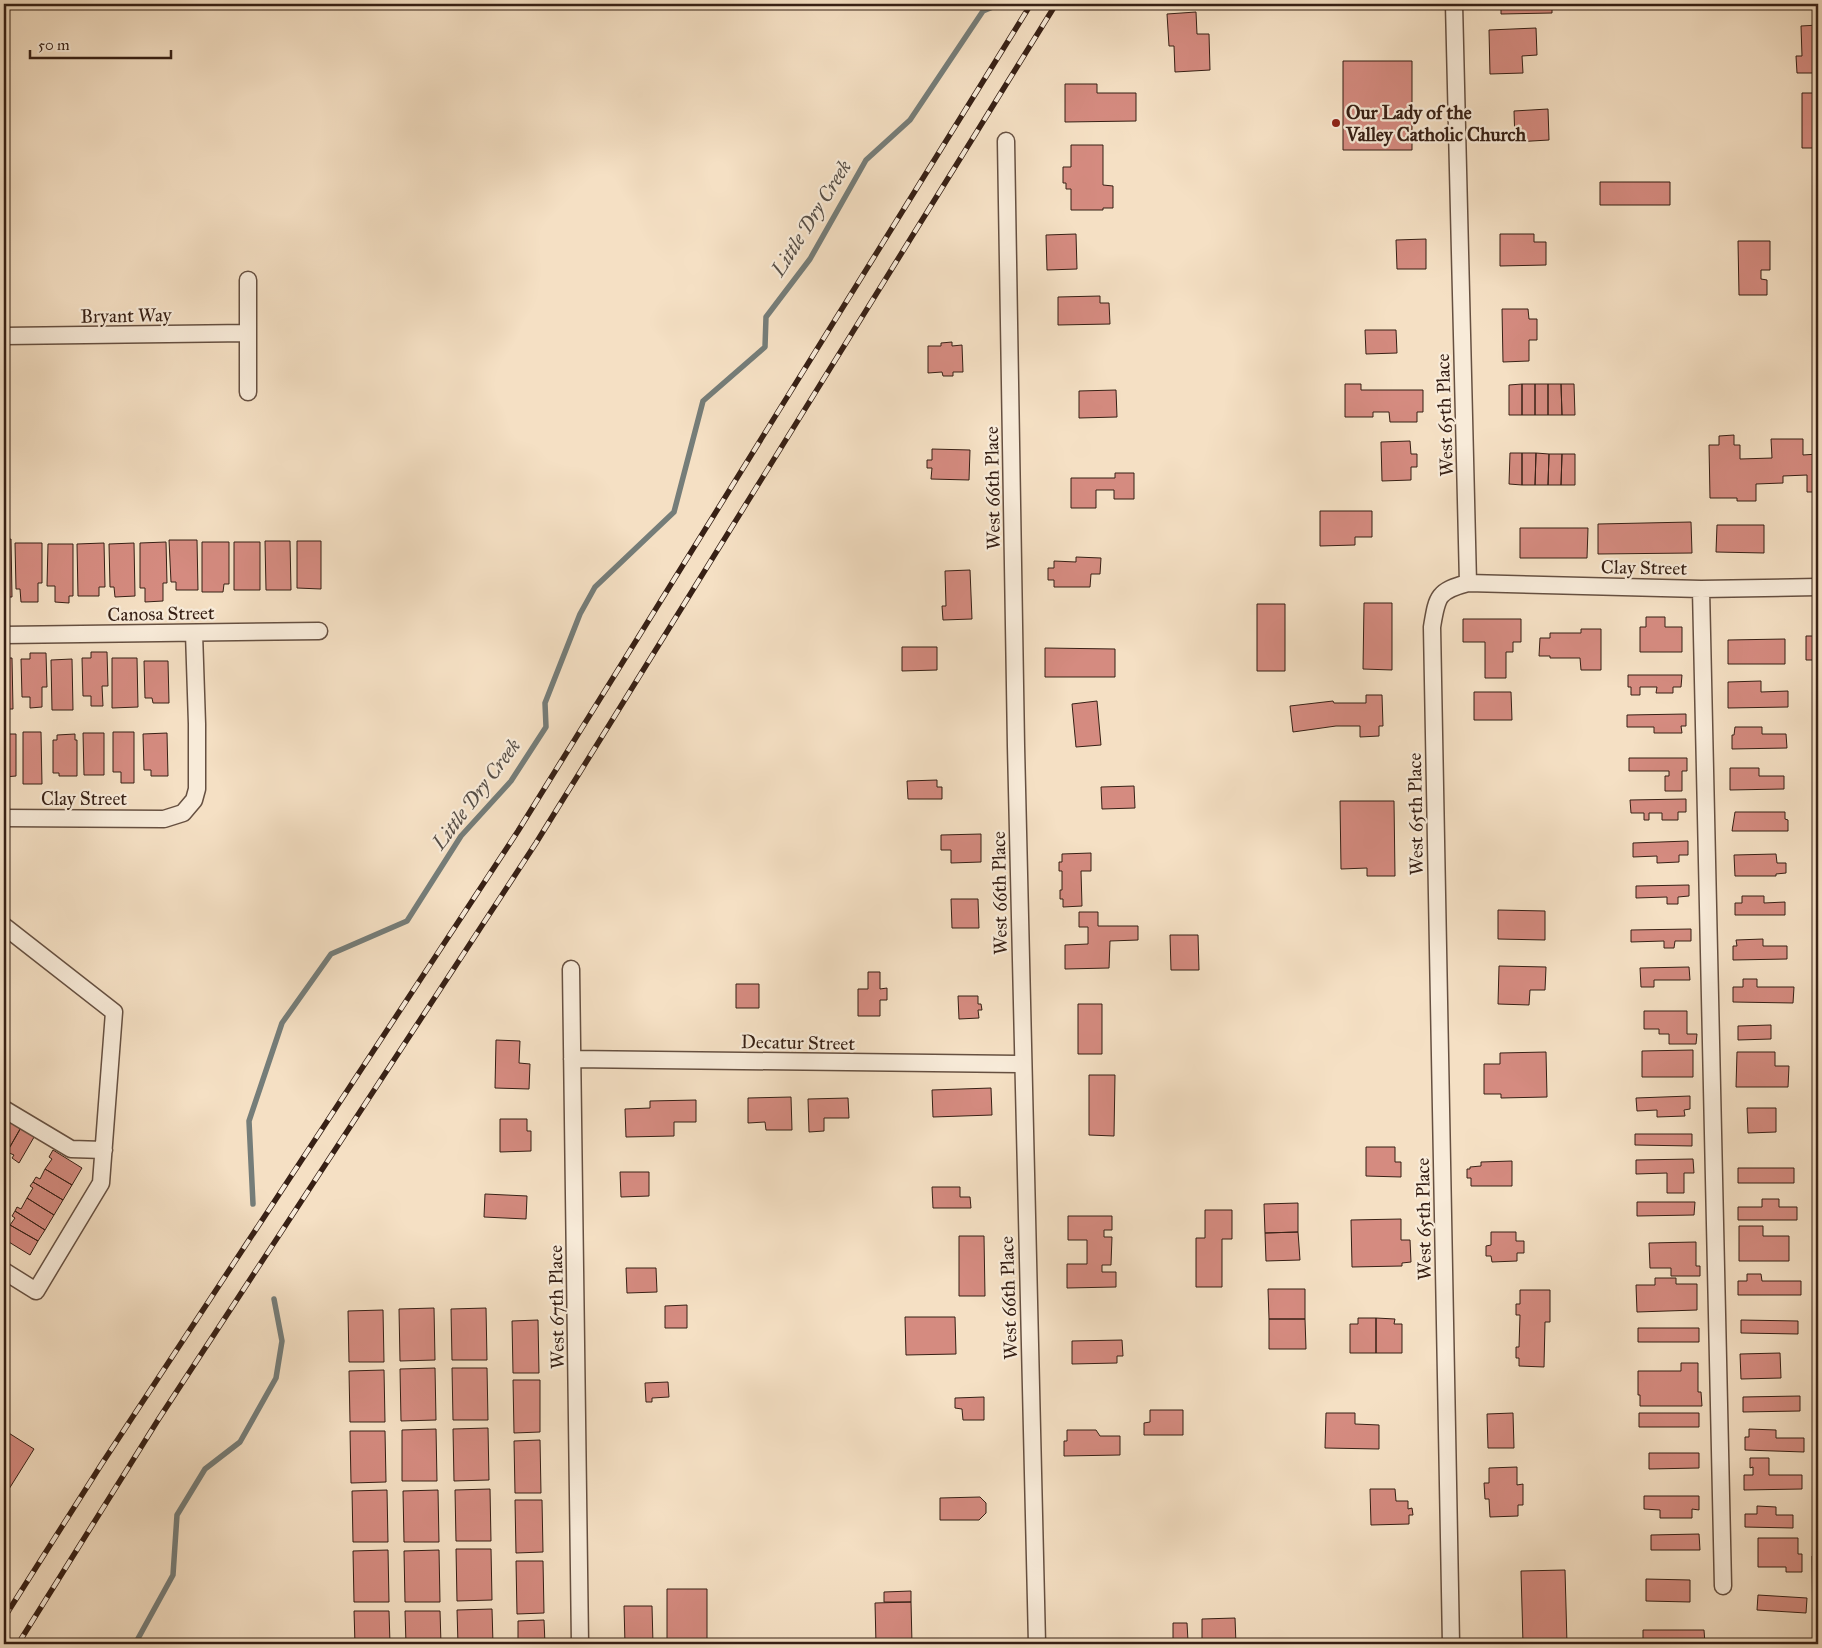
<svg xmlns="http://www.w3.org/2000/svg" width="1822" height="1648" font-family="'IM FELL Great Primer',serif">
  <rect width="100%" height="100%" fill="#f5e0c4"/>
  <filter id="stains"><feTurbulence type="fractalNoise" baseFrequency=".004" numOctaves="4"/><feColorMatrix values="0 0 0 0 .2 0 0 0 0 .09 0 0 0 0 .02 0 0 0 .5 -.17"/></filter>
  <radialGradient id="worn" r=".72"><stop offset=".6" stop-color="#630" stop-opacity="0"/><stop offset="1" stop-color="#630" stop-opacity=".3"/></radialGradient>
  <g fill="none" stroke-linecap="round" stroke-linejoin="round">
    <!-- stream -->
    <path stroke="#757d79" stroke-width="5.5" d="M253,1204L249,1121L282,1023L331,954L407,921L461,836L511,781L546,727L545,703L580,614L595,587L674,512L703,401L765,347L766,317L810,259L866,160L910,120L983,11L1000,4
      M135,1644L173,1575L177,1515L205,1469L240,1442L276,1378L282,1341L274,1299"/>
  </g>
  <!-- building -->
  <path fill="#d58b80" stroke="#372015" d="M1501,4H1552V13L1501,14Z
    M1196,12L1197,34H1209L1210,70L1175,72L1174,46H1169L1167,14Z
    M1818,25V73H1797L1796,56H1802L1801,26Z
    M1536,28L1537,55L1522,56L1523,73L1490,74L1489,30Z
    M1343,61H1412V150H1343Z
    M1065,84H1097V93H1136V121L1065,122Z
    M1802,93H1818V148H1802Z
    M1548,109L1549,140L1515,142L1514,111Z
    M1071,145H1103V185L1113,186V208H1103V210H1071V189H1066V183H1063V167H1071Z
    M1600,182H1670V205H1600Z
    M1814,194H1818V221H1815Z
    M1076,234L1077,269L1047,270L1046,235Z
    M1500,234H1534V242H1546V265L1500,266Z
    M1426,239V269H1397L1396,240Z
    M1738,241H1770V270H1761V279L1767,280V295H1739Z
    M1100,296V303H1109L1110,324L1058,325V297Z
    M1502,309H1528L1529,319H1537V340H1529V361L1503,362Z
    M1365,330H1396L1397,353L1366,354Z
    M952,342V346L962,345L963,372H953V376H943L942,372L928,373V346H941V343Z
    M1345,384H1361V390H1423V412H1417V422H1390L1389,412H1373V417H1345Z
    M1522,384H1535V415H1522Z
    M1522,384V415H1509V385Z
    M1535,384H1548V415H1535Z
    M1548,384H1561L1562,415H1548Z
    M1561,384H1574L1575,415H1562Z
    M1116,390L1117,417L1079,418V391Z
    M1734,435V445H1740V459L1772,458L1771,439H1803V455L1818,454V492H1807V475L1783,476V483L1756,484V501H1737V498H1710L1709,445H1719V436Z
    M1410,441L1411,454H1417V467H1411V480L1382,481L1381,442Z
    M932,449L970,450L969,480L931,479L932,468H927V460H932Z
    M1510,453H1522V485L1509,484Z
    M1522,453H1536L1535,485H1522Z
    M1536,453L1549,454L1548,485H1535Z
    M1549,454H1562L1561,485H1548Z
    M1562,454H1575V485H1561Z
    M1115,473H1134V499H1114V490H1096V508H1071V478H1115Z
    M1320,511H1372V537H1355V545L1320,546Z
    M1691,522L1692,553L1598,554V524Z
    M1717,525H1764V553L1716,552Z
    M1520,528H1588L1587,558H1520Z
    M11,539L12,597H4V540Z
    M169,540H197L198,590H176V582H171Z
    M265,541H290L291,590H266Z
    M297,541H321V589L297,588Z
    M166,542L167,583H163V601L145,602V588H140V543Z
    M202,542H229V584H224L223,592H202Z
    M234,542H260V590H234Z
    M15,543H42V583H38V602H21L20,589H16Z
    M104,543L105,587H99V596H78L77,544Z
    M134,543L135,596L115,597L114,587H110L109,544Z
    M48,544H73V596H69V603L55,602V586H47Z
    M1076,557L1101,558L1100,574H1091L1090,587H1054V580H1048V568H1054V561L1076,562Z
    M970,570L972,619L943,620L942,606H946L945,571Z
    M1364,603H1392V670L1363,669Z
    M1257,604H1285V671H1257Z
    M1646,617H1665V627H1682V652H1640V627H1646Z
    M1463,619H1521V642H1513V652H1506V678H1485V642H1463Z
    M1581,629H1601V670H1581L1580,658H1550V656H1539L1540,638H1550V633H1581Z
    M1806,636H1818V660H1806Z
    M1785,639V664H1728V640Z
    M902,647H937V670L902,671Z
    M1045,648L1115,649V677H1045Z
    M91,652H107L108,686H102L103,706H91V696H83L82,658H91Z
    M30,653H46L47,687H42V707L30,708V697H22L21,659H30Z
    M4,658H12L13,709H4Z
    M112,658H137L138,707L112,708Z
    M72,659L73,710H52L51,660Z
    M144,661H168L169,703H153L152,698H145Z
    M1628,675H1682L1681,687H1673V693H1656L1657,687H1640V695H1631V687H1628Z
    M1761,681V692L1788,691V707L1728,708V682Z
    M1474,692H1511L1512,720H1474Z
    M1366,695H1382L1383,726H1379V736L1360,737V726H1336L1293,732L1290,706L1333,701L1334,703H1366Z
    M1097,701L1101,745L1076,747L1072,704Z
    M1686,714V726H1681L1682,733H1654V727H1627V715Z
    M1735,727H1762V734H1786L1787,748L1732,749V735H1734Z
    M23,732H41L42,784H23Z
    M113,732H134V783H121V772H113Z
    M83,733H104V775H84Z
    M167,733L168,776H151V770H144L143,734Z
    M4,734H16V776L4,777Z
    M75,734V740H77V776H59V773H53V740H57V735Z
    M1629,758H1687V771H1682V791H1665V776H1669V771H1629Z
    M1730,768H1759V776H1784V789L1730,790Z
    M937,780V787H942V799H908L907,781Z
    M1134,786L1135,808L1102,809L1101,787Z
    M1686,799V812H1678V820H1662V813H1649V820H1644V813H1631L1630,800Z
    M1340,801H1394L1395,876H1367V868L1341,869Z
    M1735,812H1785V819L1788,820V831H1732Z
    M981,834V862L951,863V850H941V835Z
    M1688,841V855H1679V862L1657,863V856L1633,857V843Z
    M1091,853V871H1081L1082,906L1063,907V899H1060V890H1062V871H1059V862H1062V854Z
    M1776,854L1777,863H1786V873L1776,874V876H1735L1734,855Z
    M1689,885V896L1678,897V904H1667V897L1636,898V886Z
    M1742,896H1764V903L1785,902V915H1735V903H1742Z
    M951,899H978L979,928H952Z
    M1498,910L1545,911V940L1498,939Z
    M1079,912H1098V926H1138V940L1110,941L1109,968L1065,969V945L1088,944V927H1079Z
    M1691,929V941H1675L1674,948H1664V941L1631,942V930Z
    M1170,935H1198L1199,970H1171Z
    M1763,939V946H1787V959L1733,960V946H1737L1736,940Z
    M1499,966L1546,967L1545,990H1530L1529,1005L1498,1004Z
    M1689,967L1690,980H1654V987H1641L1640,968Z
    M868,972H880V989L887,988V1000H880V1016H858V989H868Z
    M1743,979H1757V987H1794L1793,1003L1733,1002V987H1743Z
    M736,984H759V1008H736Z
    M958,996H978V1004H981L982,1010H978L979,1018L959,1019Z
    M1078,1004H1102V1054H1078Z
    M1644,1011H1687V1034H1697L1696,1044H1669V1034H1659V1029H1644Z
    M1771,1025V1039L1738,1040V1026Z
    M496,1040L520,1041L519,1063L530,1064L529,1089L495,1088Z
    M1693,1050V1077H1642V1051Z
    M1546,1052L1547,1097L1501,1098V1094H1484V1064H1500V1053Z
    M1737,1052H1775V1066H1789L1788,1087H1736Z
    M1089,1075H1115L1114,1136L1089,1135Z
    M991,1088L992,1115L933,1117L932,1090Z
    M1690,1096V1109L1684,1110L1685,1116L1657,1117V1110L1637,1111L1636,1098Z
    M791,1097L792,1130H766L765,1122L748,1123V1098Z
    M848,1098L849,1118H824V1131L809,1132L808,1099Z
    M696,1100V1122H674V1136L626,1137L625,1109L650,1108V1101Z
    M1747,1108H1776V1132L1748,1133Z
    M4,1113L11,1117L4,1130Z
    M11,1117L23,1124L7,1152L4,1150V1130Z
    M500,1119H527V1131H531V1151L500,1152Z
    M23,1124L37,1132L19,1163L12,1158L14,1155L7,1152Z
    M1814,1130H1818V1163H1815Z
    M1635,1134H1692V1146L1635,1145Z
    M1366,1147H1395V1162H1401V1177L1366,1176Z
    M53,1150L82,1168L72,1185L45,1169L52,1159L49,1157Z
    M1693,1159L1694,1173H1684V1193H1667V1173L1636,1174V1160Z
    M1512,1161V1186H1471V1178H1467V1169H1470V1167L1481,1166V1162Z
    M1815,1163H1818V1195H1815Z
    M1738,1168H1794V1183H1738Z
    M45,1169L72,1185L63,1200L33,1182L36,1177L40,1179Z
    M620,1172H649V1196L621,1197Z
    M33,1182L63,1200L54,1215L27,1198L33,1188L30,1186Z
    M932,1187H960V1197H970L971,1208H933Z
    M485,1194L527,1196L526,1219L484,1217Z
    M27,1198L54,1215L45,1230L15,1211L17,1207L21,1209Z
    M1762,1199H1779V1207H1797V1220H1738V1207H1762Z
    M1637,1202H1695L1694,1215L1637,1216Z
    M1298,1203V1232L1265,1233L1264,1204Z
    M1205,1210H1232V1239H1222V1287H1196V1238H1205Z
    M15,1211L45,1230L38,1241L10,1225L15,1218L12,1216Z
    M1068,1216H1112V1230H1104V1237H1112L1111,1265H1102V1272H1116V1287L1067,1288V1264H1087V1240H1068Z
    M1401,1219V1240H1410L1411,1262L1402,1263V1266L1352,1267L1351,1220Z
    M10,1225L38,1241L30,1255L4,1239V1229L6,1231Z
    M1739,1226H1763V1236H1789V1261H1739Z
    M1298,1232L1300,1260L1266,1261L1265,1233Z
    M1491,1232H1516V1241H1524V1253H1517V1261L1492,1262L1491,1256H1486V1246L1491,1245Z
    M959,1236H984L985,1296H959Z
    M1696,1242V1266H1700V1276H1671V1268H1650L1649,1243Z
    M626,1268H656L657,1292L627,1293Z
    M1747,1274H1761L1762,1281H1801V1295H1738V1281H1747Z
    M1655,1278H1676V1284H1697V1310L1637,1312L1636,1285H1655Z
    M1268,1289H1305V1319H1269Z
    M1520,1290H1550V1322H1545L1544,1367L1519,1366V1358H1516V1347H1519L1520,1315H1516V1304H1520Z
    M687,1305V1328H665V1306Z
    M434,1308L435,1360L400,1361L399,1309Z
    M486,1308L487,1360H452L451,1309Z
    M383,1310L384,1362H349L348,1311Z
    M905,1317H955L956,1354L906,1355Z
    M1358,1318H1376V1353H1350V1324H1358Z
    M1376,1318L1395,1319L1394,1324H1402V1353H1376Z
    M1269,1319H1305L1306,1349H1269Z
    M538,1320L539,1373H513L512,1321Z
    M1741,1320L1798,1321V1334L1741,1333Z
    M1638,1328H1699V1342H1638Z
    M1122,1340L1123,1356H1117V1363L1072,1364V1341Z
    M1780,1353L1781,1378L1741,1379L1740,1354Z
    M1681,1363H1698V1392H1701L1702,1406H1640V1395H1638V1371H1681Z
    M435,1368L436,1420L401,1421L400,1369Z
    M452,1368H487L488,1420H453Z
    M384,1370L385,1422H350L349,1371Z
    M513,1380H540V1432L514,1433Z
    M668,1382L669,1397L652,1398V1402H646L645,1383Z
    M1800,1396V1411L1743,1412V1397Z
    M984,1397V1420H963L962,1409L955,1408V1398Z
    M1150,1410H1183V1435H1144V1423L1150,1422Z
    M1326,1413H1355V1424L1379,1425V1449L1325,1448Z
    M1513,1413L1514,1448H1488L1487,1414Z
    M1639,1413H1699V1427H1639Z
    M488,1428L489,1480L454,1481L453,1429Z
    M436,1429L437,1481H402V1430Z
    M1749,1429L1776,1430V1438H1804V1452L1745,1450V1437H1749Z
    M4,1430L34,1449L4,1497Z
    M1067,1430H1096L1100,1436H1120V1455L1064,1456V1441H1067Z
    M350,1431H385L386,1482L351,1483Z
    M540,1440L541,1493H515L514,1441Z
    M1649,1453H1699V1468L1649,1469Z
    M1750,1458H1769V1475H1802V1489L1744,1490V1475H1753V1467L1750,1468Z
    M1517,1467V1485L1523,1484V1505H1518V1516L1490,1517L1489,1499H1485L1484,1483H1489V1468Z
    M490,1489L491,1541H456L455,1490Z
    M1370,1489H1395L1396,1501H1408V1509L1412,1508L1413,1515H1409V1524L1371,1525Z
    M387,1490L388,1542H353L352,1491Z
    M438,1490L439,1542H404L403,1491Z
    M1644,1496H1699V1510L1692,1509V1518H1660V1510L1644,1509Z
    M980,1497L986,1503V1513L979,1520H940V1498Z
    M515,1500H542L543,1552L516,1553Z
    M1757,1506L1776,1507V1515H1793V1528L1745,1527V1514H1757Z
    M1699,1534L1700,1550H1651V1535Z
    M1758,1538H1798V1554H1802V1572H1786V1567H1758Z
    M456,1549H491L492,1600L457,1601Z
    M388,1550L389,1602H354L353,1551Z
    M439,1550L440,1602H405L404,1551Z
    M1812,1556H1818V1644H1813Z
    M516,1561H543L544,1613L517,1614Z
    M1565,1570L1567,1644H1523L1521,1571Z
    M1646,1579L1690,1580V1602L1646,1601Z
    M667,1589H707V1644H667Z
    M911,1591V1602H884V1592Z
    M1758,1595L1807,1598L1806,1613L1757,1610Z
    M911,1602L912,1644H876L875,1603Z
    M624,1606H652L653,1644H625Z
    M492,1609L493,1644H458L457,1610Z
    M354,1611H389L390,1644H355Z
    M405,1611H440L441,1644H406Z
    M1235,1618L1236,1644H1173V1623H1187L1188,1641H1202V1619Z
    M544,1620L545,1644H518V1621Z
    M1643,1630H1704L1705,1644H1643Z"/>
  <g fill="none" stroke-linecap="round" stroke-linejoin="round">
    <defs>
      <path id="street" d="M1454,4L1468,583
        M1006,141L1016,746L1037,1644
        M4,336L248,333
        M248,392V280
        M1701,589L1723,1586
        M4,635L319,631
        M4,818L164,819L183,813L194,800L197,789V724L194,633
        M4,926L114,1012L101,1183L36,1291L4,1271
        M571,969L580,1644
        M572,1059L1023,1064
        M4,1109L71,1149L104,1150
        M1451,1644L1432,627C1437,597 1437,591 1468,583L1701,589L1818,587"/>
    </defs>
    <!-- street casing -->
    <use href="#street" stroke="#665041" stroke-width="19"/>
    <!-- street -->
    <use href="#street" stroke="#f8ebd9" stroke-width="16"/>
    <defs>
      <path id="rail" d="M4,1618L101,1465L518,831L1031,4
        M18,1644L158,1420L536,843L1056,4"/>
    </defs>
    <!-- rail casing -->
    <use href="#rail" stroke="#372015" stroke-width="5.5"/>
    <!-- rail -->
    <use href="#rail" stroke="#f8ebd9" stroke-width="4" stroke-dasharray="11" stroke-linecap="butt"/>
  </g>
  <!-- markers -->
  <circle fill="#8f2418" stroke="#f8ebd9" stroke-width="2" cx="1336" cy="123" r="5"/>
  <g text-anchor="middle" stroke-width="4.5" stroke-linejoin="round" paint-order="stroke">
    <!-- poi labels -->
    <g font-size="19" font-weight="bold" fill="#372015" stroke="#f8ebd9" text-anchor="start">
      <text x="1346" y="119">Our Lady of the<tspan x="1346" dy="22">Valley Catholic Church</tspan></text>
    </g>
    <!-- street labels -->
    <g font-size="19" fill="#372015" stroke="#f8ebd9">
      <text transform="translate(126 315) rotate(-1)" y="7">Bryant Way</text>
      <text transform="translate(1444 415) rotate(-92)" y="7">West 65th Place</text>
      <text transform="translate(992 488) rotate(-91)" y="7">West 66th Place</text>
      <text transform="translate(1644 567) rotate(1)" y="7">Clay Street</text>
      <text transform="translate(161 613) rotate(-1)" y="7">Canosa Street</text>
      <text x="84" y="805">Clay Street</text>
      <text transform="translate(1415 814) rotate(-91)" y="7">West 65th Place</text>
      <text transform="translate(999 893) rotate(-91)" y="7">West 66th Place</text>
      <text transform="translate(798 1042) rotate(1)" y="7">Decatur Street</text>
      <text transform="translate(1423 1219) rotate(-91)" y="7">West 65th Place</text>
      <text transform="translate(1008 1298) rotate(-92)" y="7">West 66th Place</text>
      <text transform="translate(556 1307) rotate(-91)" y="7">West 67th Place</text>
    </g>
    <!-- water labels -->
    <g font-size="20" font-style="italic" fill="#564e47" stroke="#f8ebd9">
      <text transform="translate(811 218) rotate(-58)" y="7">Little Dry Creek</text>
      <text transform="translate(476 794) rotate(-53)" y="7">Little Dry Creek</text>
    </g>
  </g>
  <!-- margin -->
  <rect width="1822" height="1648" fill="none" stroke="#f5e0c4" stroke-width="20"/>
  <rect x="5" y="5" width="1812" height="1638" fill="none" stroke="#372015" stroke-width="2.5"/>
  <rect x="10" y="10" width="1802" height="1628" fill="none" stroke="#372015"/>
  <!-- scale -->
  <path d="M30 50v8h141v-8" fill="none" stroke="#372015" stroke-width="2.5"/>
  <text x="38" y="50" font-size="15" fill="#372015" stroke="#f8ebd9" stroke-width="4" paint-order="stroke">50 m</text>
  <rect width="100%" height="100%" filter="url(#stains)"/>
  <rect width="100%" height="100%" fill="url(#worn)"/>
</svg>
